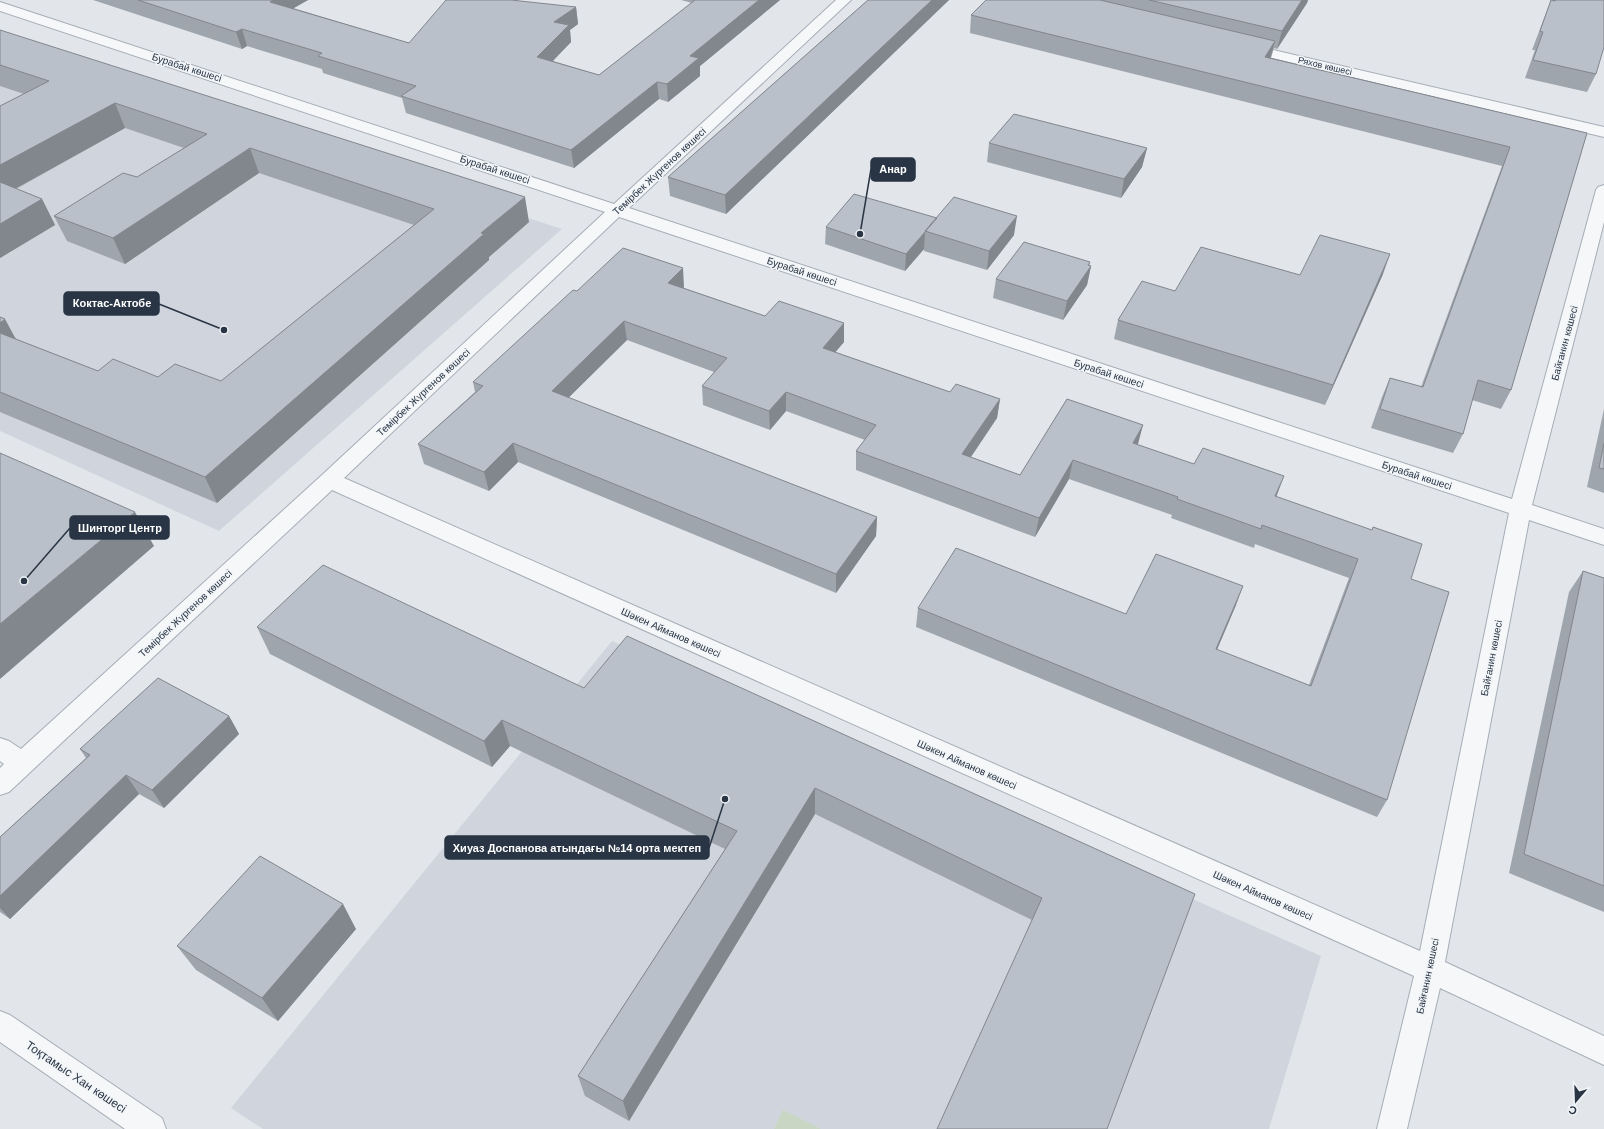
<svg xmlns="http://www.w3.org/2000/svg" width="1604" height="1129" font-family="Helvetica,sans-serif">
  <rect width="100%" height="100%" fill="#e2e6eb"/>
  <!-- built -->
  <path fill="#d0d5dd" d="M0,46L562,229L219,531L0,431Z
    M612,641L1321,956L1269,1129H263L231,1108Z"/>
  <!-- green -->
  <path fill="#c9d6c3" d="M783,1110L821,1129H774Z"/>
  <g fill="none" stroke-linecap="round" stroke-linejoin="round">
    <defs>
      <path id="minor" d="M836,0H851L629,208L1512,499L1596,190L1598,187L1604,185V222L1532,505L1604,529V545L1529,520L1445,962L1604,1036V1065L1440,988L1407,1129H1377L1414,976L332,490L9,792L0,795V768L4,764L0,761V738L9,741L21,749L322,475L605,212L0,11V2L614,204ZM619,217L1509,513L1420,951L344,478Z
        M1243,43L1604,127V137L1238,50L1236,47L1238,44Z
        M0,1011L10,1015L162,1118L166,1129H125L0,1042Z"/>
    </defs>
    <!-- minor casing -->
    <use href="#minor" stroke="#a7adb6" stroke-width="2"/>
    <!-- minor -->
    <use href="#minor" fill="#f5f7f9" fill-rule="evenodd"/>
  </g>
  <!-- wall -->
  <path fill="#9fa5ad" d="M93,0H308L293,8L409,43L576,7L578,24L570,30L571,42L553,61L599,75L692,3L681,0H780L700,66V76L668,102L659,99L574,168L406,113L402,98L323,73L322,69L247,46L242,49Z
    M868,0H949L726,214L670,196L668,177Z
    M986,0H1308L1307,3L1277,49L1274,48L1271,58L1587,133L1511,390L1501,409L1472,400L1463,434L1453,453L1371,428L1382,397L1390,378L1421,387L1502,166L970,33L971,15Z
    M1551,0H1604L1596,74L1587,92L1525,78L1535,50H1532Z
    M0,30L529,222L489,257V260L217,503L0,412V317L16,339L98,371L158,377L221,381L414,225L259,173L125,264L67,241L54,216L137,177L184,148L125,128L16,189L42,199L55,225L0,258V106L24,94L0,86Z
    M989,143L1147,148L1142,167L1121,198L987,162Z
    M937,218L1014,235L987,270L924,251V249L905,271L825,244L826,227Z
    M1089,265L1091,266L1087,285L1063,320L993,298L996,279Z
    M1383,274L1325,405L1114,339L1118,320L1175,291L1300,275Z
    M684,287V288L765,316L844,342L835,352L950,392L1000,399L997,418L971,457L1020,475L1067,399L1138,445L1276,497L1411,579L1387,800L1377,817L916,627L918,608L1126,614L1236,605L1217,650L1309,685L1349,578L1255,544L1254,548L1171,518L1172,515L1069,479L1035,537L856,470V451L865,440L786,411L770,430L703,405L702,386L714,372L627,340L568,398L877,517L876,536L836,593L518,462L489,491L424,464L418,444L475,392L473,382L577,291Z
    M1604,409V493L1587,487Z
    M1583,571L1604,578V912L1509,873L1569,592Z
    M257,627L584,688L1195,894L1032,920L815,814L629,1121L585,1096L578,1076L725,849L510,746L492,767L270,654Z
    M229,716L239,734L164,808L139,794L10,919L0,912V837L86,758L80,749Z
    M356,929L278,1021L196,970L177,946Z"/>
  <!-- shaded-wall -->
  <path fill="#82868d" d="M273,0H308L275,19L270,2Z
    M759,0H780L700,66V76L668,102L667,84L690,56Z
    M932,0H949L726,214L725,195Z
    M1302,0H1308L1307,3L1277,49L1282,31Z
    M576,7L578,24L570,30L571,42L540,74L537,57L554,22Z
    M242,29L247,46L242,49L236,32Z
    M1275,41L1270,59L1265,57Z
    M657,82L659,99L574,168L571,150Z
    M115,103L125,128L0,197V165Z
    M250,148L259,173L125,264L113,238Z
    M1147,148L1142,167L1121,198L1124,179Z
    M525,197L529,222L489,257V260L217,503L205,477L481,233Z
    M42,199L55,225L0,258V224Z
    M1017,216L1014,235L987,270L989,251Z
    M925,232L924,249L905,271L906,254Z
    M1390,254L1383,274L1325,405L1333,385Z
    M1090,262L1088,270L1091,266L1087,285L1063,320L1067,301Z
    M683,268L684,287L670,302L668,283Z
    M5,319L19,345H0V323Z
    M624,321L627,340L555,411L552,391Z
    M844,323V342L823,367V348Z
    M786,392V411L770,430L769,411Z
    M1000,399L997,418L960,473L962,454Z
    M1143,425L1138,444L1128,462L1133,443Z
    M513,443L518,462L489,491L484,472Z
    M1073,460L1069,479L1035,537L1039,518Z
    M1284,476L1277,495L1268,516L1275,496Z
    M135,512L154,546L0,679V624Z
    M877,517L876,536L836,593V574Z
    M1243,586L1236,605L1209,668L1216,649Z
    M229,716L239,734L164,808L152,790Z
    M502,720L510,746L492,767L484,741Z
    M126,775L139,794L10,919L0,908V896Z
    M815,788V814L629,1121L623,1101Z
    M343,904L356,929L278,1021L262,998Z"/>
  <!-- building -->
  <path fill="#b9c0c9" stroke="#82868d" d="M138,0H273L270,2L409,43L446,0H511L576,7L554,22L569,25L537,57L599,75L695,0H759L690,56L699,58L667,84L657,82L571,150L401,96L416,86L318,56L322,53L242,29L236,32Z
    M868,0H932L725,195L668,177Z
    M986,0H1100L1275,41L1265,57L1587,133L1511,390L1478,380L1463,434L1380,409L1390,378L1423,387L1510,147L971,15Z
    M1149,0H1302L1282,31Z
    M1551,0L1555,1V0H1604V47L1596,74L1533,60L1543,32L1540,31Z
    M0,30L525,197L481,233L484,234L205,477L0,392V333L98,371L113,359L158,377L175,364L221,381L434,209L250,148L113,238L54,216L123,173L137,177L207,134L115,103L0,165V106L49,81L0,65Z
    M1014,114L1147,148L1124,179L989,143Z
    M0,182L42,199L0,224Z
    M854,194L937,218L906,254L826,227Z
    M954,197L1017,216L989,251L925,231Z
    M1320,235L1390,254L1333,385L1118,320L1142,281L1175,291L1201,247L1300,275Z
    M1024,242L1090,262L1088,265L1091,266L1067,301L996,279Z
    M623,248L683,268L668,283L765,316L779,301L844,323L823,348L950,392L956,384L1000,399L962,454L1020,475L1067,399L1143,425L1133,443L1194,464L1203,448L1284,476L1275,496L1372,530L1373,527L1422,544L1411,579L1449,592L1387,800L918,608L956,548L1126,614L1156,554L1243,586L1216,649L1311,686L1358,559L1262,525L1261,529L1177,499L1178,497L1073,460L1039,518L856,451L876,425L786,392L769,411L702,386L727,358L624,321L552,391L877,517L836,574L513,443L484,472L418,444L483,386L473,382L573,290L577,291Z
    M0,317L5,319L0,323Z
    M1604,443V469L1599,468Z
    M0,453L135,512L0,624Z
    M323,565L584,688L627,636L1195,894L1107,1129H937L1042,898L815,788L623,1101L578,1076L737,831L502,720L484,741L257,627Z
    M1583,571L1604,578V886L1524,854Z
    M158,678L229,716L152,790L126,775L0,896V837L90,755L80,749Z
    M260,856L343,904L262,998L177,946Z"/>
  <g text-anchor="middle" stroke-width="3" stroke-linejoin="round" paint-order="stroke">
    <!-- far-street labels -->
    <g font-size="9" fill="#293544" stroke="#f2f5f8">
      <text transform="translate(1325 66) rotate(13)" y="3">Ряхов көшесі</text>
    </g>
    <!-- street labels -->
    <g font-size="10" fill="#293544" stroke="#f2f5f8">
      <text transform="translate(187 67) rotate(18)" y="4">Бурабай көшесі</text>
      <text transform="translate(495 169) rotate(18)" y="4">Бурабай көшесі</text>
      <text transform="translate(659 171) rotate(-43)" y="4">Темірбек Жүргенов көшесі</text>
      <text transform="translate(802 271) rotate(18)" y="4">Бурабай көшесі</text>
      <text transform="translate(1564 343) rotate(-75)" y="4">Байғанин көшесі</text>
      <text transform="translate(1109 373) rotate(18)" y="4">Бурабай көшесі</text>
      <text transform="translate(423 392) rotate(-43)" y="4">Темірбек Жүргенов көшесі</text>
      <text transform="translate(1417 475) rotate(18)" y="4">Бурабай көшесі</text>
      <text transform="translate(185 613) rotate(-43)" y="4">Темірбек Жүргенов көшесі</text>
      <text transform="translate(671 632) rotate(24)" y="4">Шәкен Айманов көшесі</text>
      <text transform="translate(1491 658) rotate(-79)" y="4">Байғанин көшесі</text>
      <text transform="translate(967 764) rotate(24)" y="4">Шәкен Айманов көшесі</text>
      <text transform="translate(1263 895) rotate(24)" y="4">Шәкен Айманов көшесі</text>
      <text transform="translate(1427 976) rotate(-78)" y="4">Байғанин көшесі</text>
    </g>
    <!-- near-street labels -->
    <g font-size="12" fill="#293544" stroke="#f2f5f8">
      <text transform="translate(76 1077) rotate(34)" y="4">Тоқтамыс Хан көшесі</text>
    </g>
  </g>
  <!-- callouts -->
  <path fill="none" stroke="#293544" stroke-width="1.5" d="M860 234L871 169M224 330L159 304M24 581L70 528M725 799L709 848"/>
  <g fill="#293544" stroke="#f2f5f8" stroke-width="1.5">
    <circle cx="860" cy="234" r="4"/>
    <circle cx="224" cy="330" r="4"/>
    <circle cx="24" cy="581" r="4"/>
    <circle cx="725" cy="799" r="4"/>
  </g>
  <g fill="#293544" stroke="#293544" stroke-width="1.5">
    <rect x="871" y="158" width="44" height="23" rx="4"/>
    <rect x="64" y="292" width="95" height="23" rx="4"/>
    <rect x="70" y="516" width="99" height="23" rx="4"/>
    <rect x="445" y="836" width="264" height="23" rx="4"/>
  </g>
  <g font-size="11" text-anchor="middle" font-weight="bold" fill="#fff">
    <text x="893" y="173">Анар</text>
    <text x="112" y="307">Коктас-Актобе</text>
    <text x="120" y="532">Шинторг Центр</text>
    <text x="577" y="852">Хиуаз Доспанова атындағы №14 орта мектеп</text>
  </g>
  <!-- north arrow -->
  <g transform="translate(1576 1101) rotate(199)" stroke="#f2f5f8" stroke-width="3" paint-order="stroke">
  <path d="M0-3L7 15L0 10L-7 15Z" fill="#293544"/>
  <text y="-6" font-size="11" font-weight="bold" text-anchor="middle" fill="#293544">С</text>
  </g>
</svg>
